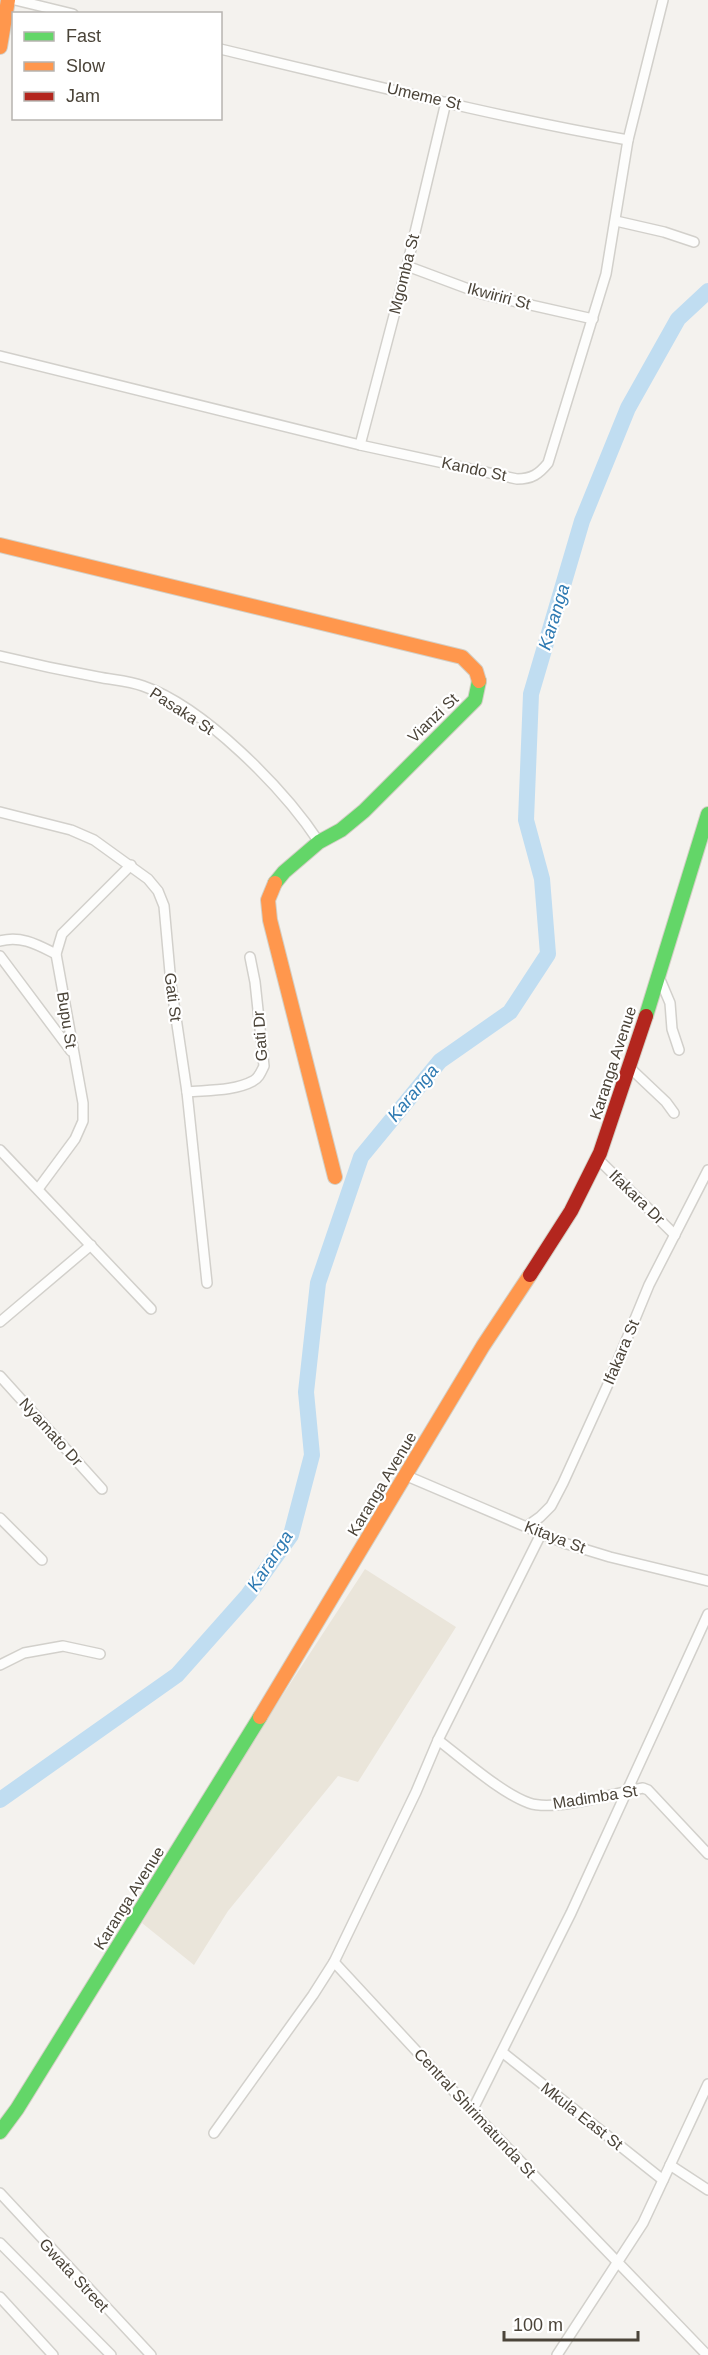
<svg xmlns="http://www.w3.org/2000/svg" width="708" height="2355" font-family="Arial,sans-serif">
  <rect width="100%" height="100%" fill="#f4f2ee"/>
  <!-- education -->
  <polygon fill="#eae5da" points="365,1569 456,1627 358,1782 338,1776 228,1911 194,1965 142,1923 220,1791"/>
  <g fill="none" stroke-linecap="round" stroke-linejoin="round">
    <!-- river -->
    <polyline stroke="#c0ddf1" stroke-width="16" points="0,1800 177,1675 248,1595 291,1535 312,1455 306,1392 318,1283 361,1157 440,1061 510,1012 548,954 542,879 526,820 531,694 582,521 628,408 678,319 708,291"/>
    <defs>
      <g id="street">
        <polyline points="15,0 73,14"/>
        <path d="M220,49C356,81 491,116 628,140"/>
        <polyline points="616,221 664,232 694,242"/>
        <polyline points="407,266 482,294 593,319"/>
        <path d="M0,356L360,445L517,479C532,479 539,474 548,463L606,274L628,140L663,0"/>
        <polyline points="360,445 407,266 446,102"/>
        <path d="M0,656C33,664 66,671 98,677C113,680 129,681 143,686C204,707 284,789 319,842"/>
        <polyline points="0,812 71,830 94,840 148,879 158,891 164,906 171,984 187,1092 207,1283"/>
        <path d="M0,941C21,935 38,945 56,954"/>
        <polyline points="0,956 71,1051"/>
        <polyline points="659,977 670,1003 672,1029 679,1050"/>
        <polyline points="629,1067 666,1102 674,1113"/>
        <path d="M187,1092C207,1090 235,1091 253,1081C259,1078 261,1072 264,1066L255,982L250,957"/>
        <polyline points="0,1150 151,1309"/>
        <polyline points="598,1159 675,1235"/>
        <polyline points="38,1189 75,1139 83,1121 83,1103 56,954 62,934 131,865"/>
        <polyline points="0,1322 91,1245"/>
        <polyline points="0,1376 102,1489"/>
        <polyline points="407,1476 564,1543 610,1557 708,1581"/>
        <polyline points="0,1518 42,1560"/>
        <polyline points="526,1527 540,1517 551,1506 563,1483 609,1382 649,1285 708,1170"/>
        <polyline points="0,1665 24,1653 63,1646 100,1654"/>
        <path d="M438,1740C463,1759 501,1793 529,1803C554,1812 616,1793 643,1788L648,1790L708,1854"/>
        <polyline points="334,1962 472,2111 707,2355"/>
        <polyline points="502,2052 663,2180"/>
        <polyline points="472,2111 571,1913 708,1614"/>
        <polyline points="214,2133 313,1995 334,1962 416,1792 438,1740 541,1534"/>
        <polyline points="670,2165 708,2190"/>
        <polyline points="0,2193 151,2355"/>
        <polyline points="0,2243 111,2355"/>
        <polyline points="0,2297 53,2355"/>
        <polyline points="557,2355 643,2223 708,2084"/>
      </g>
      <g id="fast">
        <polyline points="275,883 284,872 319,842 341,830 364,811 475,700 479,681"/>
        <polyline points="646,1016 708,814"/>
        <polyline points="0,2132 17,2109 260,1717"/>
      </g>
      <g id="slow">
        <polyline points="0,47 8,0"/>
        <polyline points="0,545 462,657 476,671 479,681"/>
        <polyline points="275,883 268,900 270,920 335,1177"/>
        <polyline points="260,1717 483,1346 530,1275"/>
      </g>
      <polyline id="jam" points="530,1275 571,1211 600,1153 646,1016"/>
    </defs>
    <!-- street casing -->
    <use href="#street" stroke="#d2d0cb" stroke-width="12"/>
    <!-- fast casing -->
    <use href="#fast" stroke="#d3cfc5" stroke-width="16"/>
    <!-- slow casing -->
    <use href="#slow" stroke="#d3cfc5" stroke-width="16"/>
    <!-- jam casing -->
    <use href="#jam" stroke="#d3cfc5" stroke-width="16"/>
    <!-- street -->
    <use href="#street" stroke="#fdfdfc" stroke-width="9"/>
    <!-- fast -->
    <use href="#fast" stroke="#63d668" stroke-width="14"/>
    <!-- slow -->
    <use href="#slow" stroke="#ff974d" stroke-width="14"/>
    <!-- jam -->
    <use href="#jam" stroke="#b3261e" stroke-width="14"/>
  </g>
  <g text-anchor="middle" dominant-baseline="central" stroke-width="4.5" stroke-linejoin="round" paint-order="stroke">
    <!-- street labels -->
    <g font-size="16" fill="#4b4439" stroke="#fff">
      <text transform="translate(424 96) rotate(13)">Umeme St</text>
      <text transform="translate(404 274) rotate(-76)">Mgomba St</text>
      <text transform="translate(499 296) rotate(15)">Ikwiriri St</text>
      <text transform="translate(474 469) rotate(12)">Kando St</text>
      <text transform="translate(182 711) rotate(33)">Pasaka St</text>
      <text transform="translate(433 718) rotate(-44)">Vianzi St</text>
      <text transform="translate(173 997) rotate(83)">Gati St</text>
      <text transform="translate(67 1020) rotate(81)">Bupu St</text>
      <text transform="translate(260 1036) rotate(-94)">Gati Dr</text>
      <text transform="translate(613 1063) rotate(-72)">Karanga Avenue</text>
      <text transform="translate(637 1197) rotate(44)">Ifakara Dr</text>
      <text transform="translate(621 1352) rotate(-67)">Ifakara St</text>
      <text transform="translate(51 1432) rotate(48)">Nyamato Dr</text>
      <text transform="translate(382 1484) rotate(-59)">Karanga Avenue</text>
      <text transform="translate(555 1537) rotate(21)">Kitaya St</text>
      <text transform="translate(595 1797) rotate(-9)">Madimba St</text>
      <text transform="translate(129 1898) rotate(-58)">Karanga Avenue</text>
      <text transform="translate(475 2113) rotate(47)">Central Shirimatunda St</text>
      <text transform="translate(582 2116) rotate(38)">Mkula East St</text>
      <text transform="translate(74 2275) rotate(47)">Gwata Street</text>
    </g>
    <!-- water labels -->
    <g font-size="18" font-style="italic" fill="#2e7ab2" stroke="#fff">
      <text transform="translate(554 617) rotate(-73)">Karanga</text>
      <text transform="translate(413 1093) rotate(-50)">Karanga</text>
      <text transform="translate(270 1561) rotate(-57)">Karanga</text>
    </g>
  </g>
  <!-- legend -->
  <rect x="12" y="12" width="210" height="108" fill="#ffffff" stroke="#b7b4b0" stroke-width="1.5"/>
  <rect x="24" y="32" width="30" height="9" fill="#63d668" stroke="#b7b4b0" stroke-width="1.5"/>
  <text x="66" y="42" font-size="18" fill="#4b4439">Fast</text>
  <rect x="24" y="62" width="30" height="9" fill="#ff974d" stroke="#b7b4b0" stroke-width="1.5"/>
  <text x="66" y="72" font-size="18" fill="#4b4439">Slow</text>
  <rect x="24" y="92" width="30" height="9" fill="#b3261e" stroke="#b7b4b0" stroke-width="1.5"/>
  <text x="66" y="102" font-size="18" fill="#4b4439">Jam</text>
  <!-- scale -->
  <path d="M504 2331v9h134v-9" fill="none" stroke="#4b4439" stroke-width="3"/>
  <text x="513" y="2331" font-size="18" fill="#4b4439" stroke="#ffffff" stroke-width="4.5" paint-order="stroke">100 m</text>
</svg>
